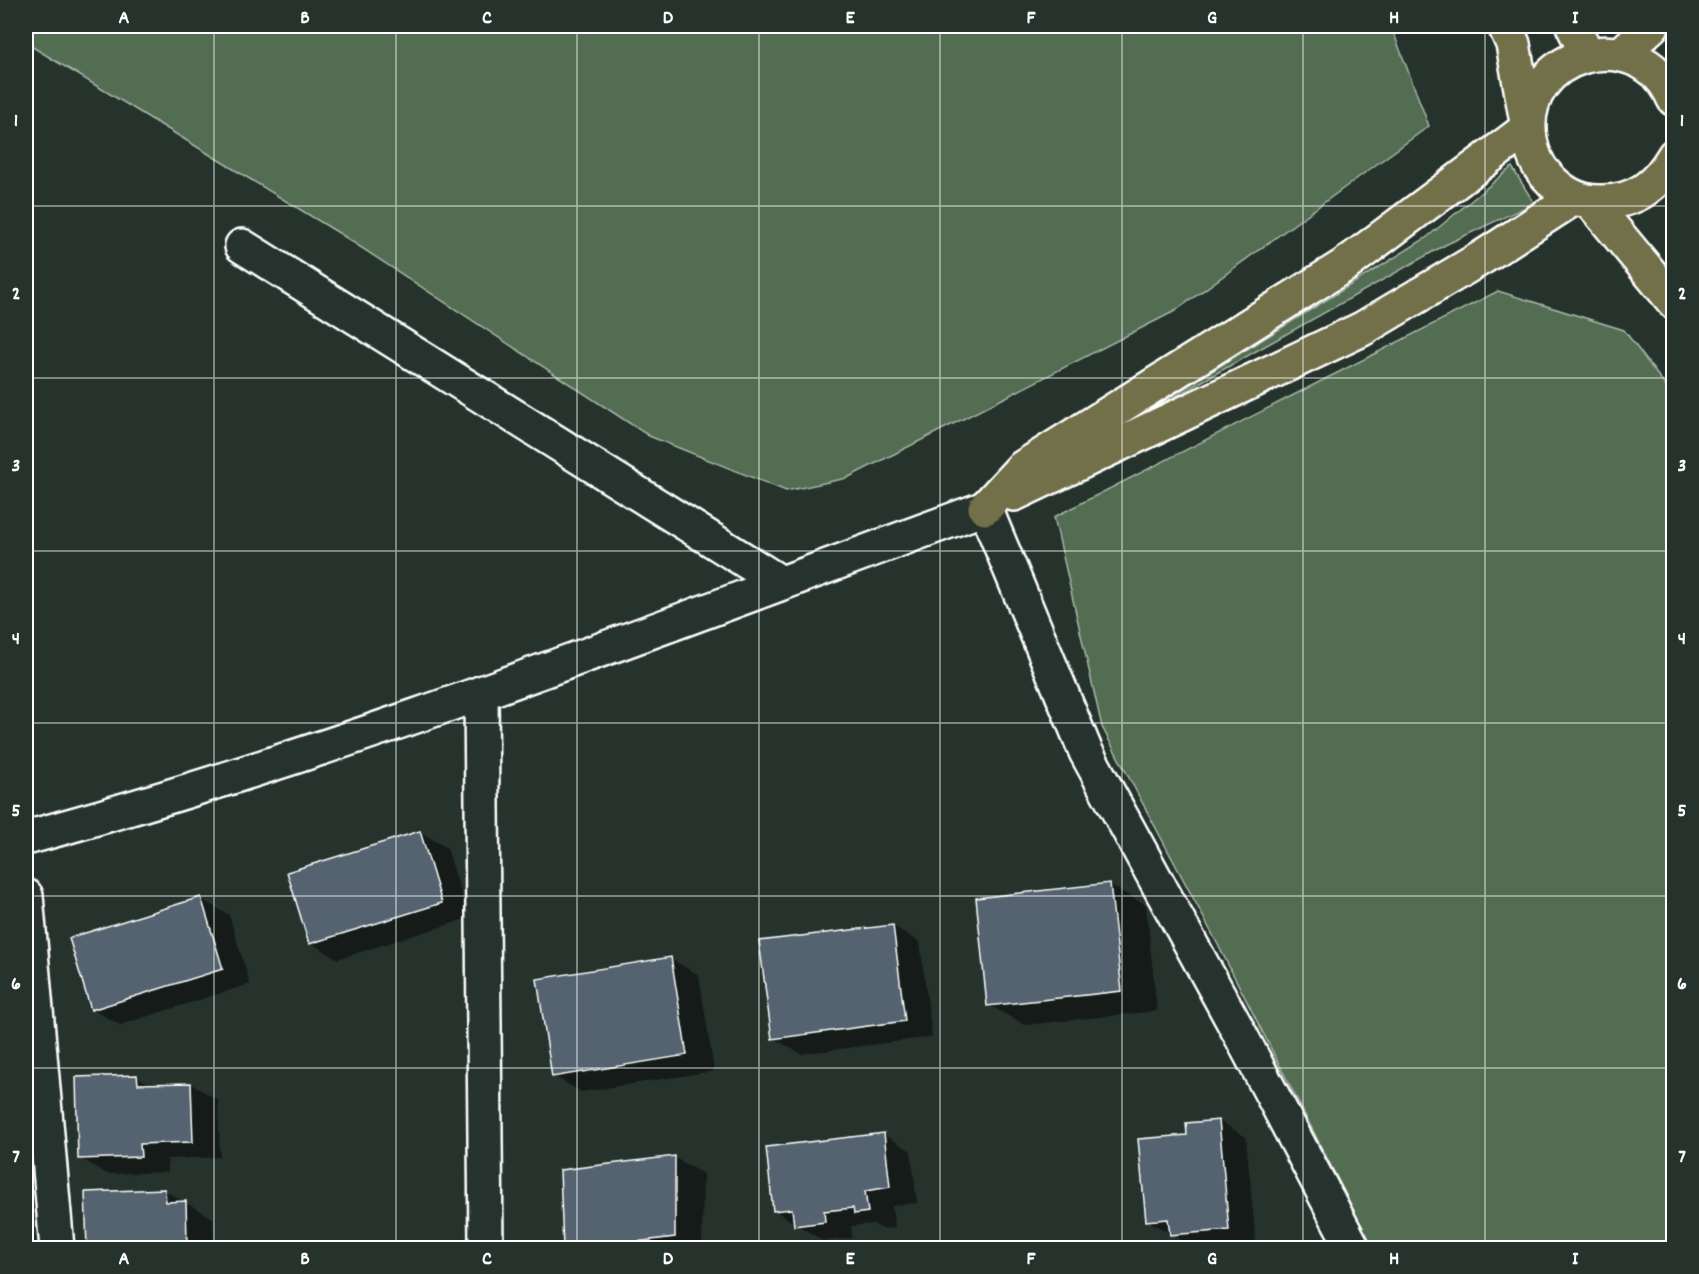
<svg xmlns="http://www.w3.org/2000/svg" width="1699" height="1274" font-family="Dekko,sans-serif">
  <rect width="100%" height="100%" fill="#26332d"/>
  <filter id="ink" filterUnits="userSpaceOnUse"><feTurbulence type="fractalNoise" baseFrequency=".0167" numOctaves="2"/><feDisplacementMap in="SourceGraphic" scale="12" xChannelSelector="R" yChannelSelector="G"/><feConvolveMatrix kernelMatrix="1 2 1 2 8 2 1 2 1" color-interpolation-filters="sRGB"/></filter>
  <g filter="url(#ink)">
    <!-- green -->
    <g fill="#536d52" stroke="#a9b6a8" stroke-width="1.5">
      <polygon points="26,26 1391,26 1429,126 1175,311 847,478 786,491 649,436 342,235 26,43"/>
      <polygon points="1512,167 1534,203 1445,245 1135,419 1426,238"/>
      <polygon points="1498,291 1624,330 1673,396 1673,1248 1373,1248 1215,939 1102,727 1054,517"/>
    </g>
    <!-- shadow -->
    <g fill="#0007">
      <polygon points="420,832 447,848 469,918 338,959 311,943"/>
      <polygon points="1110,885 1146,905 1157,1011 1025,1025 989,1005"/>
      <polygon points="201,899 229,915 250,984 120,1025 92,1009"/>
      <polygon points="893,926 920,942 932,1037 801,1054 773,1038"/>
      <polygon points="671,959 699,975 714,1071 581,1092 554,1076"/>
      <polygon points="137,1077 152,1085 191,1084 218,1100 220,1157 167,1159 168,1172 107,1174 80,1158"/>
      <polygon points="1219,1121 1246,1137 1256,1245 1195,1248 1147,1220 1188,1136"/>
      <polygon points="884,1135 911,1151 917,1203 892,1206 895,1228 883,1229 873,1224 851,1226 852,1238 823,1241 774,1210"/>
      <polygon points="675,1158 703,1174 702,1248 564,1248 561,1172"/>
      <polygon points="165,1191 213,1218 214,1248 88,1248 87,1194"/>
    </g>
    <!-- building -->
    <g fill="#546370" stroke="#fff" stroke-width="1.5">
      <polygon points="420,831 442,903 309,944 287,872"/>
      <polygon points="1110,883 1122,991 987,1006 976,898"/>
      <polygon points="201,897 223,969 91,1010 69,938"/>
      <polygon points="893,925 905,1021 772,1039 759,941"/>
      <polygon points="671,957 687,1055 552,1077 537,979"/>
      <polygon points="137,1075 138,1084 191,1083 193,1142 140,1144 141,1157 78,1159 76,1077"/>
      <polygon points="1219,1120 1229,1230 1170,1235 1168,1219 1146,1221 1138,1139 1187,1135 1186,1123"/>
      <polygon points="884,1133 890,1187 865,1191 868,1212 854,1214 853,1208 824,1211 825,1222 794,1226 792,1209 773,1211 766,1147"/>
      <polygon points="675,1156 675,1237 587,1248 563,1248 560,1170"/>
      <polygon points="165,1189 166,1202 186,1201 187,1242 170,1243 170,1248 87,1248 85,1192"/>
    </g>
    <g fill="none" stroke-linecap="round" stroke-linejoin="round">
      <defs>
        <g id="minor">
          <polyline points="242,246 781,583"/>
          <polyline points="481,693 486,1248"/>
          <path d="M26,838C352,749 668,624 985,508L1086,752L1240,1034L1353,1248"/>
          <polyline points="26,896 57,1248"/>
        </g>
        <g id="major">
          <polyline points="1573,26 1587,54"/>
          <polyline points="1621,54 1652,26"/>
          <path d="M1674,99C1639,18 1516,53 1530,139C1532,153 1537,166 1547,176C1561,192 1579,203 1602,202C1636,202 1657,185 1674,156"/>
          <polyline points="1592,203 1674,302"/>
          <polyline points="1014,494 1362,329 1483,257 1574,198"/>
          <polyline points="985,508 1022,468 1345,265 1528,128 1513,44 1505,26"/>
        </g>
      </defs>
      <!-- minor casing -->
      <use href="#minor" stroke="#fff" stroke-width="38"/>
      <!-- major casing -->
      <use href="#major" stroke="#fff" stroke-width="38"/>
      <!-- minor -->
      <use href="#minor" stroke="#26332d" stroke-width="33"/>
      <!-- major -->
      <use href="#major" stroke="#726f4a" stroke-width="33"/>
    </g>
  </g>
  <!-- grid -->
  <path fill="none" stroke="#fff" stroke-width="1.5" stroke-opacity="0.55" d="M214,26V1248M396,26V1248M577,26V1248M759,26V1248M940,26V1248M1122,26V1248M1303,26V1248M1485,26V1248M26,206H1674M26,378H1674M26,551H1674M26,723H1674M26,896H1674M26,1068H1674"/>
  <!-- margin -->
  <rect width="1699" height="1274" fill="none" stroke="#26332d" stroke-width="66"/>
  <rect x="33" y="33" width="1633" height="1208" fill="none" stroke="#fff" stroke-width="2"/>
  <g font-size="20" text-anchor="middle" font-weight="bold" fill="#fff">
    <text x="124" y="23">A</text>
    <text x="305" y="23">B</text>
    <text x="487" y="23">C</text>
    <text x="668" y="23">D</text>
    <text x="850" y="23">E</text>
    <text x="1031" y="23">F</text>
    <text x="1212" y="23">G</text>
    <text x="1394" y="23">H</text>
    <text x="1575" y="23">I</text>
    <text x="16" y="126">1</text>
    <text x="1682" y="126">1</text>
    <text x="16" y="299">2</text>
    <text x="1682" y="299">2</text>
    <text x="16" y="471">3</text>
    <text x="1682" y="471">3</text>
    <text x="16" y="644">4</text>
    <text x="1682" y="644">4</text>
    <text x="16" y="816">5</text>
    <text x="1682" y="816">5</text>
    <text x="16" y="989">6</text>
    <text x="1682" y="989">6</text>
    <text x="16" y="1162">7</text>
    <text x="1682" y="1162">7</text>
    <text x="124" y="1264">A</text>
    <text x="305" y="1264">B</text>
    <text x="487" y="1264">C</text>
    <text x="668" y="1264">D</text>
    <text x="850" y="1264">E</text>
    <text x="1031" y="1264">F</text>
    <text x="1212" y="1264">G</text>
    <text x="1394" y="1264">H</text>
    <text x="1575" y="1264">I</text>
  </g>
</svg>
